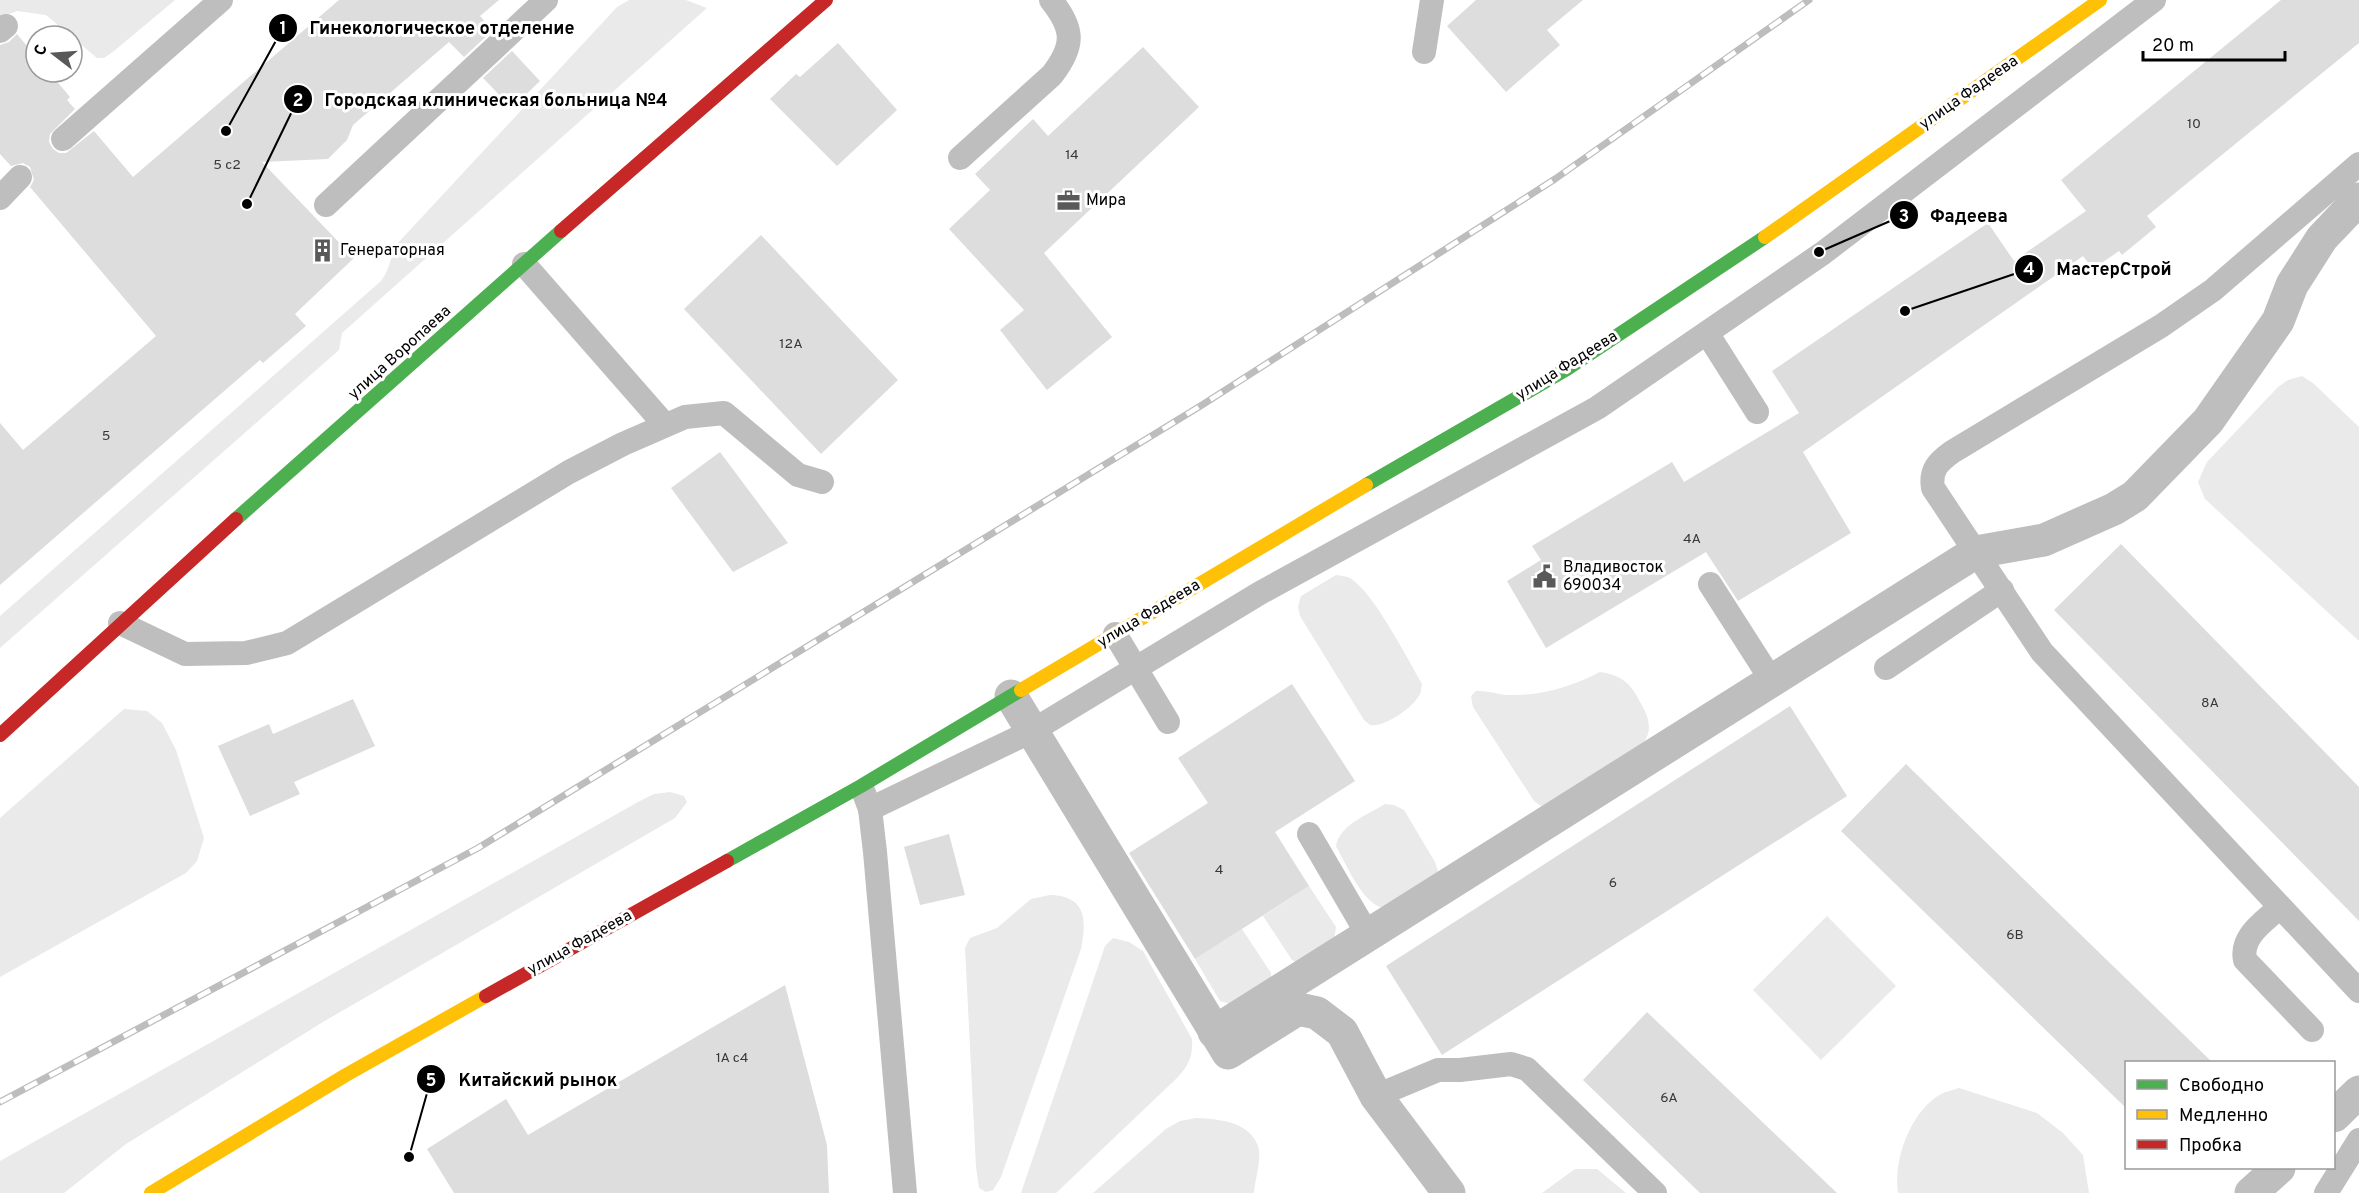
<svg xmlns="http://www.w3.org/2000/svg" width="2359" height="1193" font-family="Overpass,sans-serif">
  <rect width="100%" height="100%" fill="#fff"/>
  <!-- green -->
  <g fill="#eaeaea">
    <polygon points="0,0 175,0 114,51 104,58 97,58 46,15 17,11 0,18"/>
    <path d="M629,0H686L707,8L342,333L339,350L0,648V616L381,281C390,269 390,258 396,245L617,7Z"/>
    <polygon points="2302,376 2313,383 2359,427 2359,641 2205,499 2198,482 2207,462 2278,387 2288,380"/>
    <path d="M1336,575C1341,576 1346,576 1350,578C1374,593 1407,658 1422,684C1421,688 1421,691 1420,694C1414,707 1384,728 1370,725L1364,720L1300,616L1298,607L1301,596Z"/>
    <path d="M1600,672C1620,675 1630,682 1639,700C1646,712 1653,725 1646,739C1638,754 1567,793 1550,804L1541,806L1534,801L1473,707L1471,696L1476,691C1489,690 1501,696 1514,695C1544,695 1573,686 1600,672Z"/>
    <polygon points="124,709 147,711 162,723 176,750 204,838 197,861 186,873 0,977 0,818"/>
    <polygon points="670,792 684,796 687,802 675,818 323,1022 126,1144 64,1193 0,1193 0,1161 638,802 654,794"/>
    <path d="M1385,804L1394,805L1404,810L1435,862L1438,871L1434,879L1384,908C1363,905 1346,864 1336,846C1340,824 1368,815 1385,804Z"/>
    <polygon points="1309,886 1336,927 1334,940 1297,962 1292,960 1263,916"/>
    <path d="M1050,895C1086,896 1087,919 1081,949L1001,1177L993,1190L986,1192L979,1188L976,1167L965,948L970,938L997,928L1031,899Z"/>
    <polygon points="1827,916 1896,986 1821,1060 1753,990"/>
    <polygon points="1242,929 1271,973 1271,979 1233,1005 1220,1001 1195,959"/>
    <path d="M1113,938L1129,942L1143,951L1192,1039C1193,1056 1189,1065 1177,1078L1056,1193H1021L1105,946Z"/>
    <path d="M1959,1088L2037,1113L2063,1133L2083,1155L2089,1193H1898C1893,1159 1911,1111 1941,1094C1947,1091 1954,1090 1959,1088Z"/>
    <path d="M1196,1118C1218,1119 1249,1121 1258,1146C1262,1159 1255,1179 1254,1193H1093L1166,1129L1180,1121Z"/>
    <polygon points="1575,1169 1597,1169 1626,1193 1542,1193"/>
  </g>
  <!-- building -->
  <g fill="#ddd">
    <polygon points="339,0 499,0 480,16 493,30 464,57 449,42 353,125 347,140 328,159 262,162 354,258 295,314 306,326 263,363 260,360 0,585 0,423 23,450 156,336 30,187 34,180 30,167 23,163 11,166 0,154 0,45 9,42 17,34 36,57 36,72 49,72 70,97 67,100 75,109 50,134 49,142 53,149 59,153 66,153 94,131 133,177"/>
    <polygon points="1476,0 1583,0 1547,30 1560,45 1506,92 1447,26"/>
    <polygon points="2281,0 2359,0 2359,43 2147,216 2156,227 2122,255 2119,251 2093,269 2083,256 1803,452 1851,533 1738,601 1706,552 1546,648 1507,581 1541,560 1532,546 1672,462 1684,482 1799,413 1772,371 1988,223 2014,261 2086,211 2061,180"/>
    <polygon points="838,43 897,110 837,166 770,99 796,74 800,77"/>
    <polygon points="1143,47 1199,107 1044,253 1112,337 1047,390 1000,330 1024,310 949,229 990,190 975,174 1033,119 1048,136"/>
    <polygon points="512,51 540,81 512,108 483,78"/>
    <polygon points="761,235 898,380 821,454 684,309"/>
    <polygon points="720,452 788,543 733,572 671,488"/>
    <polygon points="2121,544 2359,787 2359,921 2054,610"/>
    <polygon points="1292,684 1355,781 1275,832 1309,886 1195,959 1129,853 1208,803 1178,758"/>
    <polygon points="353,699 375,746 294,782 300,794 250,816 218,746 269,724 273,734"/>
    <polygon points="1790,706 1847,796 1442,1055 1386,966"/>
    <polygon points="1906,764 2044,899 2212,1062 2127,1062 2127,1109 1841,831"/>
    <polygon points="949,834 965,895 920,905 904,847"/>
    <polygon points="785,985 827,1145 829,1193 454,1193 427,1149 506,1099 528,1135"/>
    <polygon points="1647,1012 1837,1193 1700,1193 1583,1080"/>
  </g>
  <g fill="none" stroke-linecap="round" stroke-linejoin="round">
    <!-- lane -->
    <g stroke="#bebebe" stroke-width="24">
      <polyline points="0,31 6,26"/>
      <polyline points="1424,52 1432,0"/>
      <polyline points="63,139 221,0"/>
      <path d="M960,158L1052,75C1075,45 1074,29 1051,0"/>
      <path d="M2359,164L2213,290L2161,326L1952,452C1938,462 1930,470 1933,488L2042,652L2359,991"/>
      <polyline points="0,198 20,177"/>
      <polyline points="326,205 546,0"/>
      <polyline points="524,264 665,425"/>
      <polyline points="1707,333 1757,412"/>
      <polyline points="1710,584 1772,681"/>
      <polyline points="120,623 185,654 246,653 287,643 569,472 623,444 685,417 724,413 798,475 822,482"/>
      <polyline points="1115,634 1168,722"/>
      <polyline points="1886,668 2002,590"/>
      <polyline points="864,793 870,809 875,852 905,1193"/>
      <polyline points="870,809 1032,731 1260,593 1597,408 1823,253 2154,0"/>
      <polyline points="1309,834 1368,935"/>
      <path d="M2280,907C2265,921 2240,936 2245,960L2312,1030"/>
      <polyline points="1376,1096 1438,1070 1460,1070 1511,1064 1527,1069 1655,1193"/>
      <polyline points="2326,1193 2359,1140"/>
    </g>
    <!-- street -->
    <g stroke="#bebebe" stroke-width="33">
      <polyline points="1011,696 1228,1053 1298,1009 1317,1013 1342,1032 1376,1096 1449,1193"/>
      <polyline points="1214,1032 1976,552 2044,540 2114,509 2135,496 2208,421 2278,321 2292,285 2322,238 2359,199"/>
      <polyline points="2334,1116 2359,1092"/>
      <polyline points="2251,1193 2279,1168"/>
    </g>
    <!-- fast -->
    <g stroke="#4caf50" stroke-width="14">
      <polyline points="1366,485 1567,369 1765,237"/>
      <polyline points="236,519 561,231"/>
      <polyline points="727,861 861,786 1021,690"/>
    </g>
    <!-- slow -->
    <g stroke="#ffc107" stroke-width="14">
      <polyline points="1765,237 2100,0"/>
      <polyline points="1021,690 1366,485"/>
      <polyline points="151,1193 346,1075 486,996"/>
    </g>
    <!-- jam -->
    <g stroke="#c62828" stroke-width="14">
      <polyline points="561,231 826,0"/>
      <polyline points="0,735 236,519"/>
      <polyline points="486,996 727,861"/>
    </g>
    <defs>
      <polyline id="rail" points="0,1102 478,848 1202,405 1555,179 1809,0"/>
    </defs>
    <!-- rail casing -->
    <use href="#rail" stroke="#bdbdbd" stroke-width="7"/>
    <!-- rail -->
    <use href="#rail" stroke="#fff" stroke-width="4.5" stroke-dasharray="14" stroke-linecap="butt"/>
  </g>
  <!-- icons -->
  <defs>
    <symbol id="office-bare" viewBox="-9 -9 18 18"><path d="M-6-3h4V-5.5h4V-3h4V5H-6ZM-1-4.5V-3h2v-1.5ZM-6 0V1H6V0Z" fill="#595959" stroke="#fff" stroke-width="2.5" paint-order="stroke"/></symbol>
    <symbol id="building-bare" viewBox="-9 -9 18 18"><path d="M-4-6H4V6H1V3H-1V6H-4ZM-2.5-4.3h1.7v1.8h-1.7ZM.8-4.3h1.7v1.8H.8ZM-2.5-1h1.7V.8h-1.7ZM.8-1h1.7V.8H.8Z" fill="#595959" stroke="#fff" stroke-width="2.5" paint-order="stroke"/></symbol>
    <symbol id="civic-bare" viewBox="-9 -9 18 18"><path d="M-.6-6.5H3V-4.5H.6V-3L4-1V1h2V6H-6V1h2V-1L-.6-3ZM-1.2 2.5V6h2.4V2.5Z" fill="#595959" stroke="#fff" stroke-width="2.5" paint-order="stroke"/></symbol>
  </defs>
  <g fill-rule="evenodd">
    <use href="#office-bare" x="1052" y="184" width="33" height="33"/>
    <use href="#building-bare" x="306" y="234" width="33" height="33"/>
    <use href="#civic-bare" x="1528" y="560" width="33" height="33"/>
  </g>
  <g text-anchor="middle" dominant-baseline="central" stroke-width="6" stroke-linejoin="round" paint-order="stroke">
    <!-- number labels -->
    <g font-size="14" fill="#373737">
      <text x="2194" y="124">10</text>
      <text x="1072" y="155">14</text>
      <text x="227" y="165">5 с2</text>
      <text x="791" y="344">12А</text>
      <text x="106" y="436">5</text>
      <text x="1692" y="539">4А</text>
      <text x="2210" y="703">8А</text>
      <text x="1219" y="870">4</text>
      <text x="1613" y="883">6</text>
      <text x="2015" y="935">6В</text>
      <text x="732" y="1058">1А с4</text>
      <text x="1669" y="1098">6А</text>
    </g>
    <!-- street labels -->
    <g font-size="16" fill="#000" stroke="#fff">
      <text transform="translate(1969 93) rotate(-35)">улица Фадеева</text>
      <text transform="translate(400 353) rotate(-42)">улица Воропаева</text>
      <text transform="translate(1567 366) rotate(-32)">улица Фадеева</text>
      <text transform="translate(1149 614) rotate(-31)">улица Фадеева</text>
      <text transform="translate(580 943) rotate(-29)">улица Фадеева</text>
    </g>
    <!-- poi labels -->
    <g font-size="16" fill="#000" stroke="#fff" text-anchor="start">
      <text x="1086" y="201">Мира</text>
      <text x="340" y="251">Генераторная</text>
      <text x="1563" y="568">Владивосток<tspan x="1563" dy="18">690034</tspan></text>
    </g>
  </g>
  <!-- callouts -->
  <path fill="none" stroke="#000" stroke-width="2" d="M226 131L283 28M247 204L298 99M1819 252L1904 215M1905 311L2029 269M409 1157L431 1079"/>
  <g fill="#000" stroke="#fff" stroke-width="2">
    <circle cx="226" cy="131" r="6"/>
    <circle cx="247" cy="204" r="6"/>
    <circle cx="1819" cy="252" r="6"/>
    <circle cx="1905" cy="311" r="6"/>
    <circle cx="409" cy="1157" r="6"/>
    <circle cx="283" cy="28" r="15"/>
    <circle cx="298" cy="99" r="15"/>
    <circle cx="1904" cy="215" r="15"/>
    <circle cx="2029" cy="269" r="15"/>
    <circle cx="431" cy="1079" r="15"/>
  </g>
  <g font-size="18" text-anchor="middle" font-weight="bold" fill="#fff">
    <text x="283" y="34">1</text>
    <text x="298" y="106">2</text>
    <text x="1904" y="222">3</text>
    <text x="2029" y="275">4</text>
    <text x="431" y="1086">5</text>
  </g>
  <g font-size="18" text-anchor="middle" font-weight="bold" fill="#000" stroke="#fff" stroke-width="6" stroke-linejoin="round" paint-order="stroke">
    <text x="442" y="34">Гинекологическое отделение</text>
    <text x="496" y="106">Городская клиническая больница №4</text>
    <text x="1969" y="222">Фадеева</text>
    <text x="2114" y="275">МастерСтрой</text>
    <text x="538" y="1086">Китайский рынок</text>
  </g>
  <!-- legend -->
  <rect x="2125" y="1061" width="210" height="108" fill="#ffffff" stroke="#999999" stroke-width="1.5"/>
  <rect x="2137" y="1080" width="30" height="9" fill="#4caf50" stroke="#999999" stroke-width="1.5"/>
  <text x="2179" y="1091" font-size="18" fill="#000000">Свободно</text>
  <rect x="2137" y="1110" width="30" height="9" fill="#ffc107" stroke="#999999" stroke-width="1.5"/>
  <text x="2179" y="1121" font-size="18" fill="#000000">Медленно</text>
  <rect x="2137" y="1140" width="30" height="9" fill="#c62828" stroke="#999999" stroke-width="1.5"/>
  <text x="2179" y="1151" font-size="18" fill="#000000">Пробка</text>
  <!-- north arrow -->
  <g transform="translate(54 54) rotate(287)"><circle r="28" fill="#ffffff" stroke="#999999" stroke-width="1.5"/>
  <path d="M0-4.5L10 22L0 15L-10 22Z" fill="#595959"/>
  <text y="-9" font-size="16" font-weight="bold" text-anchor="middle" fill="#000000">С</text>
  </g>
  <!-- scale -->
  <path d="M2143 51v9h142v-9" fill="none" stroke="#000000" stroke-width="3"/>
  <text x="2152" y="51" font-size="18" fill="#000000" stroke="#ffffff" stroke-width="4.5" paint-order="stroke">20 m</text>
</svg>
